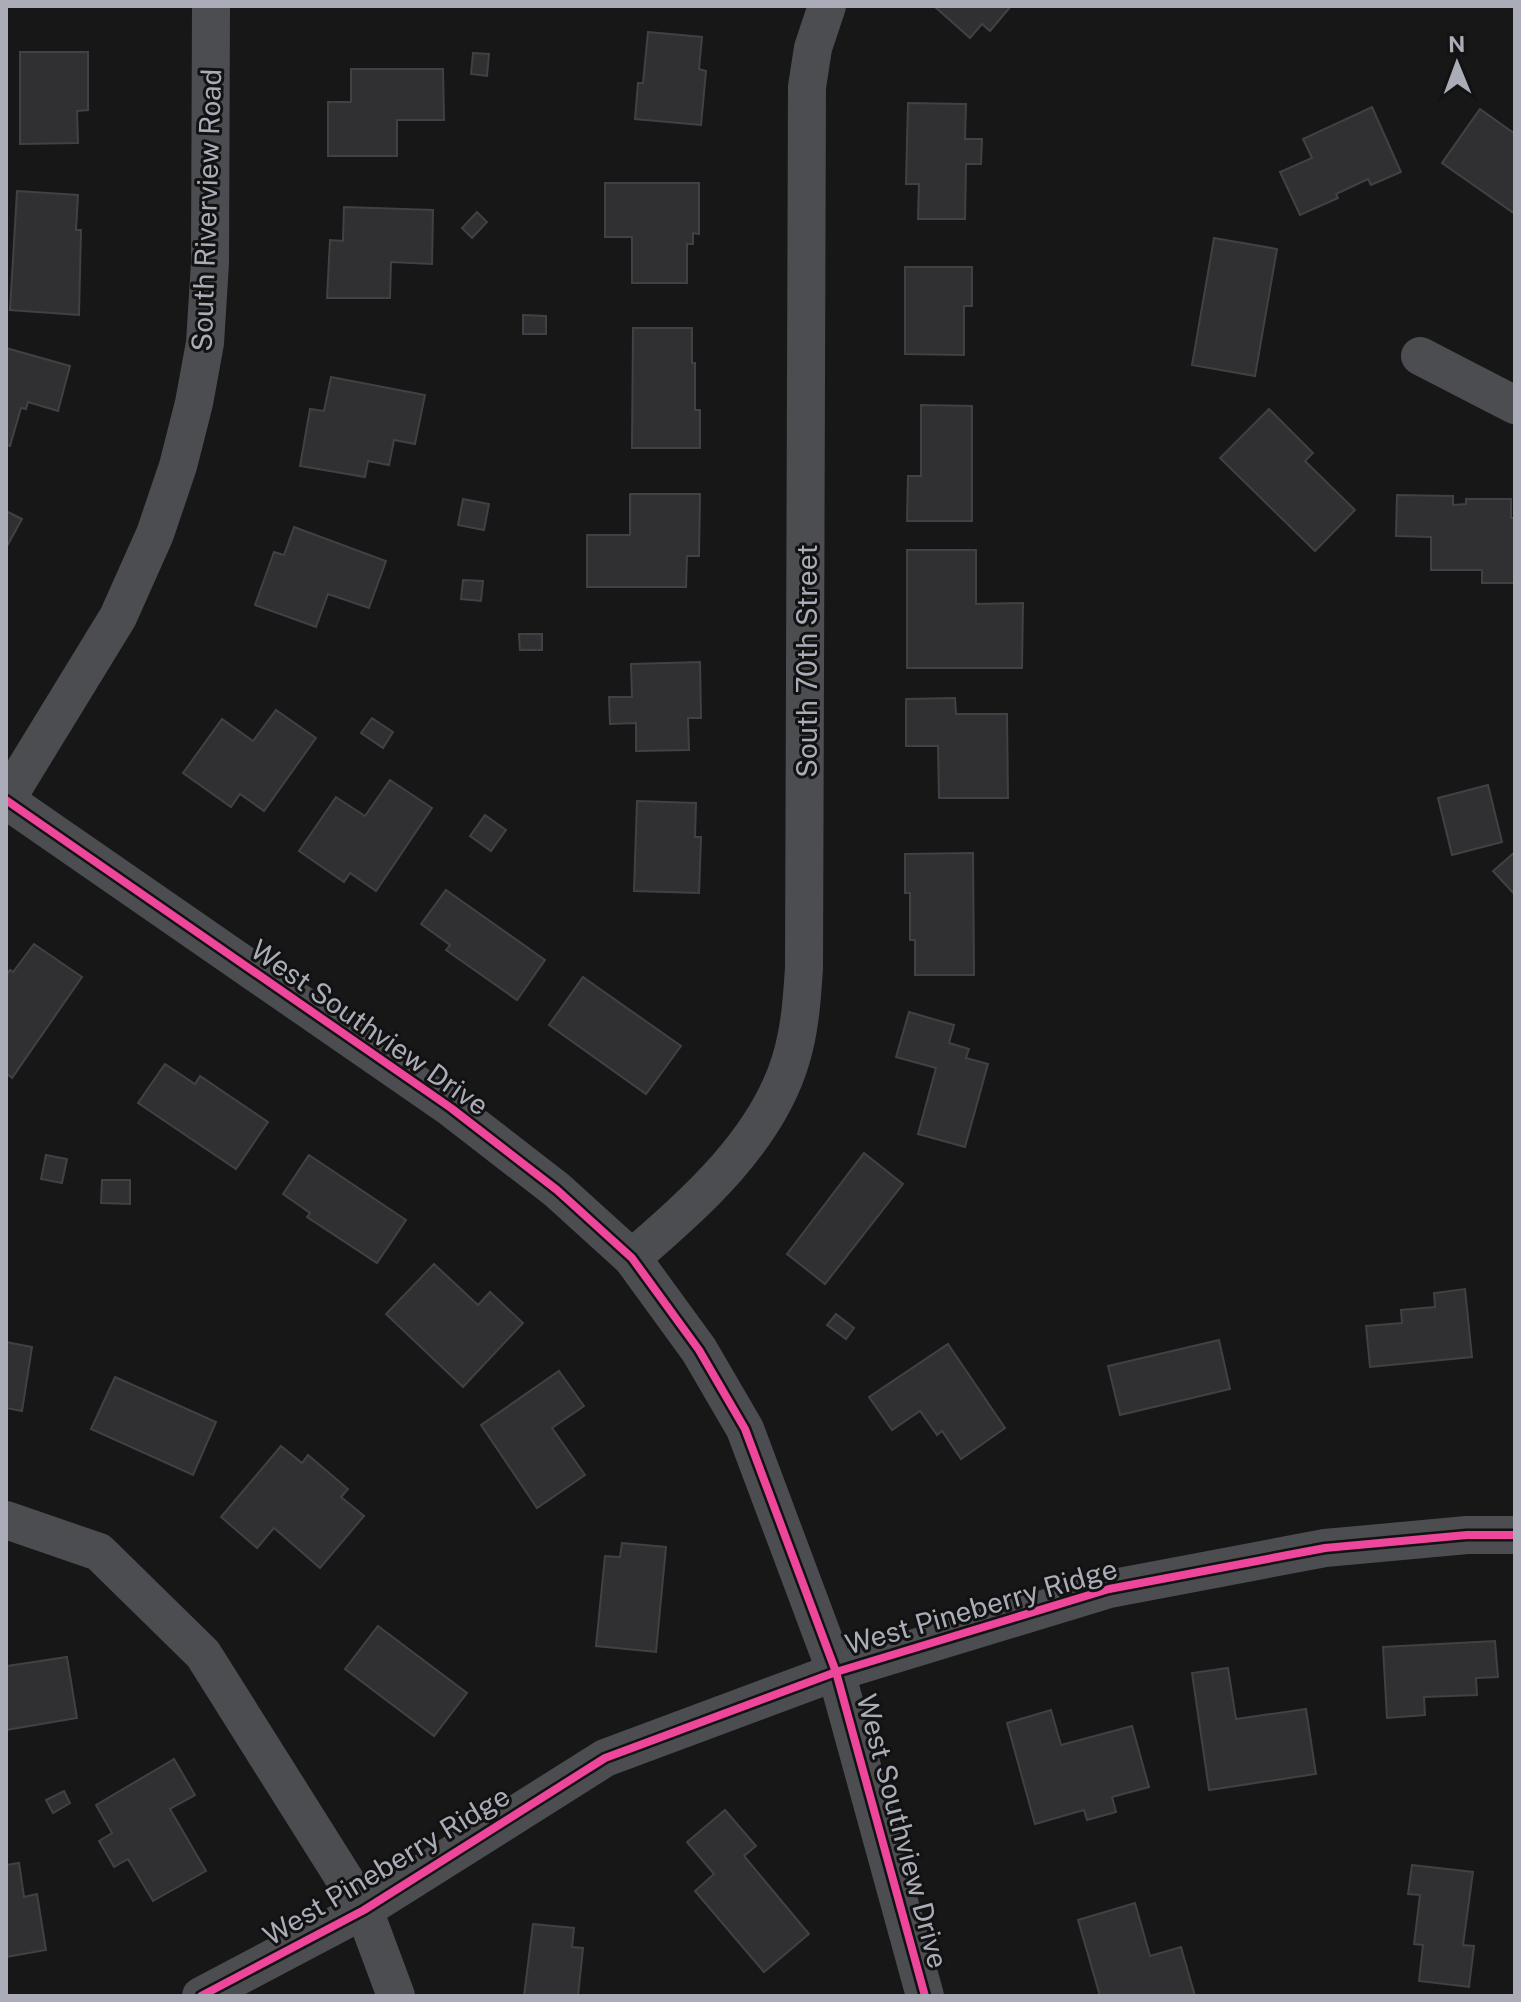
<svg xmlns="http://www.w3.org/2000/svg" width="1521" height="2002" font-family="'Public Sans',sans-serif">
  <rect width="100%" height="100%" fill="#171718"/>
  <!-- building -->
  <g fill="#303032" stroke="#404144" stroke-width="2">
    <polygon points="934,6 1011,6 990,31 982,24 970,38"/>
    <polygon points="648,32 702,37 699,69 706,71 701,125 635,119 638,83 643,83"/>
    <polygon points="20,52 88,52 88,110 77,111 78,143 20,144"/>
    <polygon points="473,53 489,54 487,76 471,74"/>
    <polygon points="351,69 443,69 444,120 397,120 397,156 328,156 328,102 351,102"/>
    <polygon points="908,103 966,104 965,139 982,139 981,164 966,164 965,219 918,219 919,184 906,184"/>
    <polygon points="1372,107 1401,172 1371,185 1368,179 1336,194 1338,198 1300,215 1280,172 1312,158 1303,139"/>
    <polygon points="1480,109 1515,134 1515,214 1442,163"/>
    <polygon points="605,183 699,183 699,234 693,233 693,244 687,244 687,283 632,283 632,237 605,237"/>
    <polygon points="17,191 78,195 76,230 81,230 79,315 10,310"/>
    <polygon points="344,207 433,210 432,264 391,262 390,298 327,298 330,240 343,241"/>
    <polygon points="477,212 487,222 472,238 462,228"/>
    <polygon points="1214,238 1277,249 1255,376 1192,365"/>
    <polygon points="905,267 972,267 972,306 964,306 964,355 905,354"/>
    <polygon points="523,315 546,316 546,334 523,334"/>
    <polygon points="633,328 692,328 692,363 695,363 695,410 700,410 700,448 632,448"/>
    <polygon points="6,348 70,366 58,411 28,402 26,409 21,408 10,446 6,445"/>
    <polygon points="331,377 425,395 415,444 394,440 389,465 368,461 365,477 300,466 310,409 324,411"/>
    <polygon points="921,405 972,406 972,521 907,521 908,476 921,476"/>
    <polygon points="1269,409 1313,453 1305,461 1355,510 1315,551 1220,458"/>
    <polygon points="630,494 700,494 699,556 687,556 686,587 587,587 587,535 630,535"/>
    <polygon points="1397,495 1453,496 1453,505 1466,504 1466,499 1511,499 1511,518 1515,518 1515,583 1482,583 1482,570 1431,570 1431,537 1396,536"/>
    <polygon points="463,499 489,504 484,530 458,525"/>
    <polygon points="6,511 22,519 6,548"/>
    <polygon points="294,527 386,561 369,608 328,594 316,627 255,605 274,552 284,555"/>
    <polygon points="907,550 976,550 976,604 1023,603 1022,668 907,668"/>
    <polygon points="463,580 483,581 481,601 461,599"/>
    <polygon points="519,634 542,634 542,650 520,650"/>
    <polygon points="700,662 701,718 688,718 689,750 636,751 636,723 610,724 609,697 632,697 631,664"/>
    <polygon points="955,698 956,714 1007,714 1008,798 939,798 938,746 906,746 906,699"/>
    <polygon points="276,710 316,738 264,811 240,794 231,807 183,773 222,719 253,741"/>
    <polygon points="372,718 393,732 383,748 361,733"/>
    <polygon points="390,780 432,808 376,891 350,873 344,882 299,851 336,797 365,816"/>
    <polygon points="1488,785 1502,842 1452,855 1438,798"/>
    <polygon points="637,801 696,803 695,837 701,837 699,893 634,891"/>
    <polygon points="485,815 506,830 491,851 470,836"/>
    <polygon points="1515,852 1515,895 1493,871"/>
    <polygon points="973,853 974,975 915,975 915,940 910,940 910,893 905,893 905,854"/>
    <polygon points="446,890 545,960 517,1000 446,950 450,945 421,924"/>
    <polygon points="34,944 82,977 12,1078 6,1073 6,976 10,970 13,972"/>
    <polygon points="583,977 681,1046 646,1094 549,1025"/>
    <polygon points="909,1012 954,1025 949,1043 969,1049 966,1058 988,1064 965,1147 918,1134 936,1068 896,1057"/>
    <polygon points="165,1064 195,1084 200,1076 268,1122 236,1169 138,1103"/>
    <polygon points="864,1153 903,1184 825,1284 787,1254"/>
    <polygon points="46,1155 67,1159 62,1183 41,1179"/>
    <polygon points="309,1155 406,1220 377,1263 307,1217 310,1213 283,1194"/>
    <polygon points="102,1180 130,1180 130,1204 101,1203"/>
    <polygon points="434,1264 478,1305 490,1292 523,1323 463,1387 386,1314"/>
    <polygon points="1465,1289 1472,1357 1370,1367 1366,1326 1402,1323 1401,1310 1435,1307 1434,1293"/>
    <polygon points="836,1314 854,1328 846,1339 827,1325"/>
    <polygon points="1219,1340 1230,1389 1120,1415 1108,1366"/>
    <polygon points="6,1342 32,1347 22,1411 6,1408"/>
    <polygon points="948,1344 1005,1428 961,1459 942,1431 937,1435 920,1411 892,1430 869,1397"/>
    <polygon points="559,1371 584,1406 552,1428 585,1475 537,1508 481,1425"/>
    <polygon points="115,1377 216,1422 193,1475 91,1429"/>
    <polygon points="281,1446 302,1463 308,1455 348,1489 341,1497 364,1516 320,1568 274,1528 257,1548 221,1517"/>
    <polygon points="622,1543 666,1547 656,1652 596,1646 605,1556 620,1557"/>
    <polygon points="378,1626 467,1693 434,1736 345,1669"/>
    <polygon points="1495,1641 1498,1677 1476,1678 1477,1695 1424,1697 1425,1715 1387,1718 1383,1647"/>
    <polygon points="67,1657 77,1718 6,1730 6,1659 7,1666"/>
    <polygon points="1228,1668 1236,1719 1306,1709 1316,1774 1209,1790 1192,1673"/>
    <polygon points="1051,1710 1061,1745 1132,1726 1149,1787 1112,1797 1116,1812 1087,1820 1084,1810 1035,1824 1007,1723"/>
    <polygon points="174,1759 195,1795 170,1809 206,1871 153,1901 128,1859 114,1867 99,1841 112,1833 96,1805"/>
    <polygon points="64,1791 70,1803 53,1813 46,1800"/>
    <polygon points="725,1810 756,1846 744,1856 809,1934 764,1972 695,1891 714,1874 687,1842"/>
    <polygon points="19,1863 24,1897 37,1894 46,1950 6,1957 6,1865"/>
    <polygon points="1412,1865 1473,1872 1463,1945 1474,1946 1469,1987 1419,1981 1423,1945 1414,1944 1420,1895 1408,1894"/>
    <polygon points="1135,1903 1150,1956 1181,1947 1195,1996 1100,1996 1078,1920"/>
    <polygon points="533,1924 574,1928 572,1947 583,1948 578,1996 524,1996"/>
  </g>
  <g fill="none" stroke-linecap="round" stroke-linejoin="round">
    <!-- minor -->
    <g stroke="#4c4d50" stroke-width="38">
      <polyline points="1420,356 1515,405"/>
      <polyline points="6,800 451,1108 557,1190 632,1258 699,1350 745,1429 836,1672 925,1996"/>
      <polyline points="6,800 118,617 155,534 178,466 194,403 205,343 210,263 211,6"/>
      <path d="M632,1258C694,1204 767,1141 791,1059C800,1029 802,999 804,968L807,87L813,48L827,6"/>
      <polyline points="6,1520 99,1552 203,1654 364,1910 396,1996"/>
      <polyline points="201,1996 364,1910 605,1758 836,1672 1109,1589 1325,1548 1467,1535 1515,1535"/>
    </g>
    <defs>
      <g id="cycleway">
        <polyline points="6,800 451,1108 557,1190 632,1258 699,1350 745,1429 836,1672 925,1996"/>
        <polyline points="201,1996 364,1910 605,1758 836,1672 1109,1589 1325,1548 1467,1535 1515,1535"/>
      </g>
    </defs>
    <!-- cycleway casing -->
    <use href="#cycleway" stroke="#121213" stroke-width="13"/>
    <!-- cycleway -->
    <use href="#cycleway" stroke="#ed469a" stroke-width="8"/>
  </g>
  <g text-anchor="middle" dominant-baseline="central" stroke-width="6" stroke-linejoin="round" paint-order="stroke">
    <!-- street labels -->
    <g font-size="28" fill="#aaacb7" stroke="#121213">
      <text transform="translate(206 210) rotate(-88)">South Riverview Road</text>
      <text transform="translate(806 661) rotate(-90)">South 70th Street</text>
      <text transform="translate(370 1027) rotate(35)">West Southview Drive</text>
      <text transform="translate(981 1606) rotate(-16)">West Pineberry Ridge</text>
      <text transform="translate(903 1831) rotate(75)">West Southview Drive</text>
      <text transform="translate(386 1865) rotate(-31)">West Pineberry Ridge</text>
    </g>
  </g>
  <!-- border -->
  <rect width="1521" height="2002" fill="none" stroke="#aaacb7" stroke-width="16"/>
  <!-- north arrow -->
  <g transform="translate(1457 64) rotate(359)" stroke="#121213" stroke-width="6" paint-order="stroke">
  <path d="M0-6L14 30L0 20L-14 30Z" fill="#aaacb7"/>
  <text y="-12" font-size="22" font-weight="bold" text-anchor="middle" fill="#aaacb7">N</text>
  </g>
</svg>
